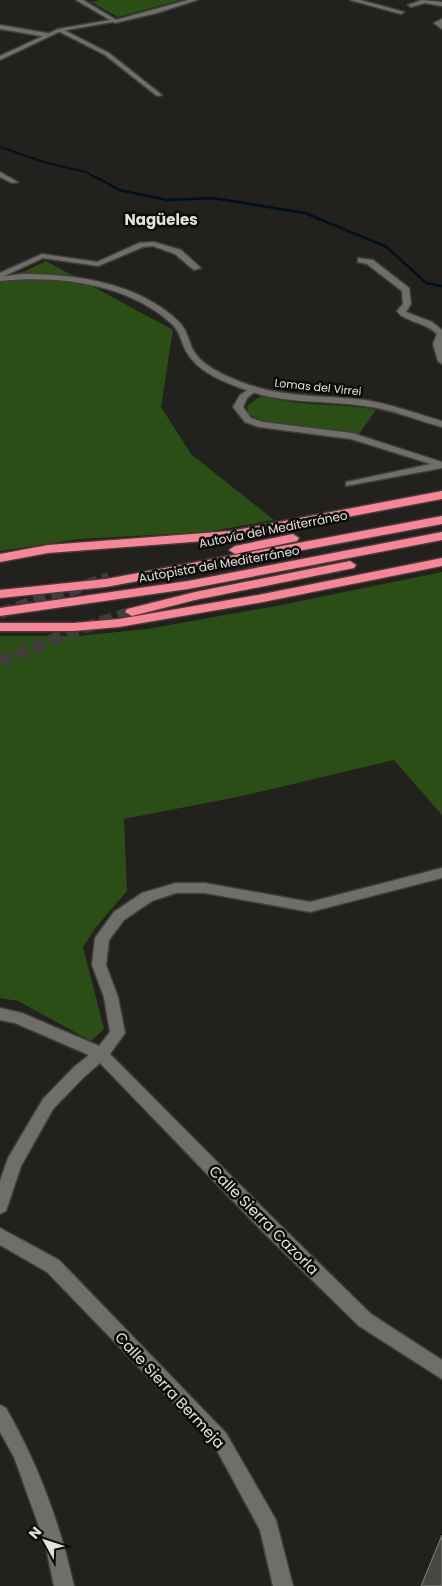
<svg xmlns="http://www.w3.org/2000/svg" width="442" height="1586" font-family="Poppins,sans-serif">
  <rect width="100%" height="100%" fill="#22211d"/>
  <!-- green -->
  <g fill="#2a4e16">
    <polygon points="100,0 181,0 118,17 91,2"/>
    <polygon points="46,261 173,330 161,407 191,454 274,520 206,532 79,539 0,551 0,283"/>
    <path d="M266,396C301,408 340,402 376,410L359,434C333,430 267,429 248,413L247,406L259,397Z"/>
    <polygon points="442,572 442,815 394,760 242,796 124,819 127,891 96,927 83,947 104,1029 91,1041 18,1001 0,998 0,636 78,636 147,629 276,606"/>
  </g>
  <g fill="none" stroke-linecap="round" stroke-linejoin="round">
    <!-- stream-far1 -->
    <polyline stroke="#00111d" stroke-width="2" points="0,147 47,163 86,172 98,179"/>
    <!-- stream -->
    <polyline stroke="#00111d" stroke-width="2.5" points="96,177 119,190 168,200 213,198 305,213 387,247 426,283 442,286"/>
  </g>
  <!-- building -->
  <polygon fill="#484843" stroke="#807f7a" points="442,1536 442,1586 421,1586 442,1535"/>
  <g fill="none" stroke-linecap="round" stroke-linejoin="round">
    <!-- motorway-tunnel -->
    <g stroke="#3f3e3a" stroke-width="12" stroke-dasharray="12 6" stroke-linecap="butt">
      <polyline points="0,613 109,578"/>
      <polyline points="0,661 74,631 132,612"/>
    </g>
    <defs>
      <g id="minor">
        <polygon points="188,0 197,0 157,13 115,23 112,21"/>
        <polygon points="350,0 360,0 404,12 401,14"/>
        <polygon points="422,0 442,2 442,6 425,3 411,7 408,5"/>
        <polygon points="442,19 442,29 434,23"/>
        <polygon points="0,25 47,33 50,35 47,37 0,29"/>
        <polygon points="58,29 62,29 109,53 162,95 157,96 105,55 58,31"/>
        <polygon points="0,172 16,181 18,182 12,183 0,177"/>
        <polygon points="154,242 181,250 201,268 194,270 175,254 153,246 143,247 98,266 43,258 0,278 0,273 42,254 97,262 139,243"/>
        <path d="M358,258L373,260L409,288L411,304L406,312L432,322L442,330V364L438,361L433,344L437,334C426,322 404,322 397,311L403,304L402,291L367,264L358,262Z"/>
        <polygon points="254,386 258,389 247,398 243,407 251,418 263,422 352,433 442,462 442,468 346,486 346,482 431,464 351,439 259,427 245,422 233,407 240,395"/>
        <polygon points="442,868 442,878 310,912 205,893 176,893 152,901 124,920 109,940 106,965 118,997 125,1033 110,1054 274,1219 371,1314 442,1360 442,1379 359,1326 262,1231 100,1063 83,1078 53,1109 21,1166 6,1211 0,1214 0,1181 8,1158 43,1099 73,1068 89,1055 15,1023 0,1020 0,1008 22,1013 99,1046 110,1032 104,997 92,965 95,938 114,912 142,893 176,883 205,883 310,902"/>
        <polygon points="0,1228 59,1260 226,1433 276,1520 293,1586 273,1586 260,1530 214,1445 47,1272 0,1245"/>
        <path d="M0,1405L6,1408C38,1464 60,1523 74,1586H54L45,1543L14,1457L0,1432Z"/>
      </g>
      <g id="tertiary">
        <polygon points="76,0 83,0 118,21 61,31 0,60 0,56 58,29 110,20"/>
        <path d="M21,274C75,274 137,282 178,321C186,328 188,338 192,348C201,366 224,375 241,382C282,398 322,395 365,400C391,404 417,414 442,421V427C416,420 391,409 365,406C326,400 286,404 249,391C226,383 198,373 186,351C181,342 180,331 172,324C127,283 58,275 0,281V277Z"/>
      </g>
      <g id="motorway">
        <polygon points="442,491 442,499 231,539 48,553 0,562 0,554 48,545 231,531"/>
        <polygon points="442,516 442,524 106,587 0,598 0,590 106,579"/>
        <polygon points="442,532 442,540 188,589 0,616 0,608 188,581"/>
        <polygon points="293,534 299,538 297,541 235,554 229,550 235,546"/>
        <polygon points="442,558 442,566 258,603 119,627 74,631 0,631 0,623 74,623 119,619 258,595"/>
        <polygon points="350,561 356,565 354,568 195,600 132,616 125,612 127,609 195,592"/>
      </g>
    </defs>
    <!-- minor casing -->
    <use href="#minor" stroke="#3f3e3b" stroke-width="3"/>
    <!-- tertiary casing -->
    <use href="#tertiary" stroke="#3f3e3b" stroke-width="3"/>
    <!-- motorway casing -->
    <use href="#motorway" stroke="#3f3e3b" stroke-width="3"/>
    <!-- minor -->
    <use href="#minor" fill="#6f6e69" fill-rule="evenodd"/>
    <!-- tertiary -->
    <use href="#tertiary" fill="#6f6e69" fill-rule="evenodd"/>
    <!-- motorway -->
    <use href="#motorway" fill="#fa8597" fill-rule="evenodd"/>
  </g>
  <g text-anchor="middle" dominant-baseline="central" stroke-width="5" stroke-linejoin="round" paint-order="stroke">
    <!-- far-street labels -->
    <g font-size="11" fill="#e2e1de" stroke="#0b0b09">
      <text transform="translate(318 387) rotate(6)">Lomas del Virrei</text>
    </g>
    <!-- street labels -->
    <g font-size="12" fill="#e2e1de" stroke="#0b0b09">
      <text transform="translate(273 529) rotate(-11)">Autovía del Mediterráneo</text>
      <text transform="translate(219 564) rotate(-10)">Autopista del Mediterráneo</text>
    </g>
    <!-- far-district labels -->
    <g font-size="15" font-weight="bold" fill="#e2e1de" stroke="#0b0b09">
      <text x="161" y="219">Nagüeles</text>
    </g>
    <!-- near-street labels -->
    <g font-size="15" fill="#e2e1de" stroke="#0b0b09">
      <text transform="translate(264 1220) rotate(45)">Calle Sierra Cazorla</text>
      <text transform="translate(170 1390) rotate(47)">Calle Sierra Bermeja</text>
    </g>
  </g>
  <!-- north arrow -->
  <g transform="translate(45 1541) rotate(310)" stroke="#0b0b09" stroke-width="4" paint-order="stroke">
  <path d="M0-4L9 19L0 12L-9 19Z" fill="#e2e1de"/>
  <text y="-8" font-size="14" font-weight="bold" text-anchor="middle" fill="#e2e1de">N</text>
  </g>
</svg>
